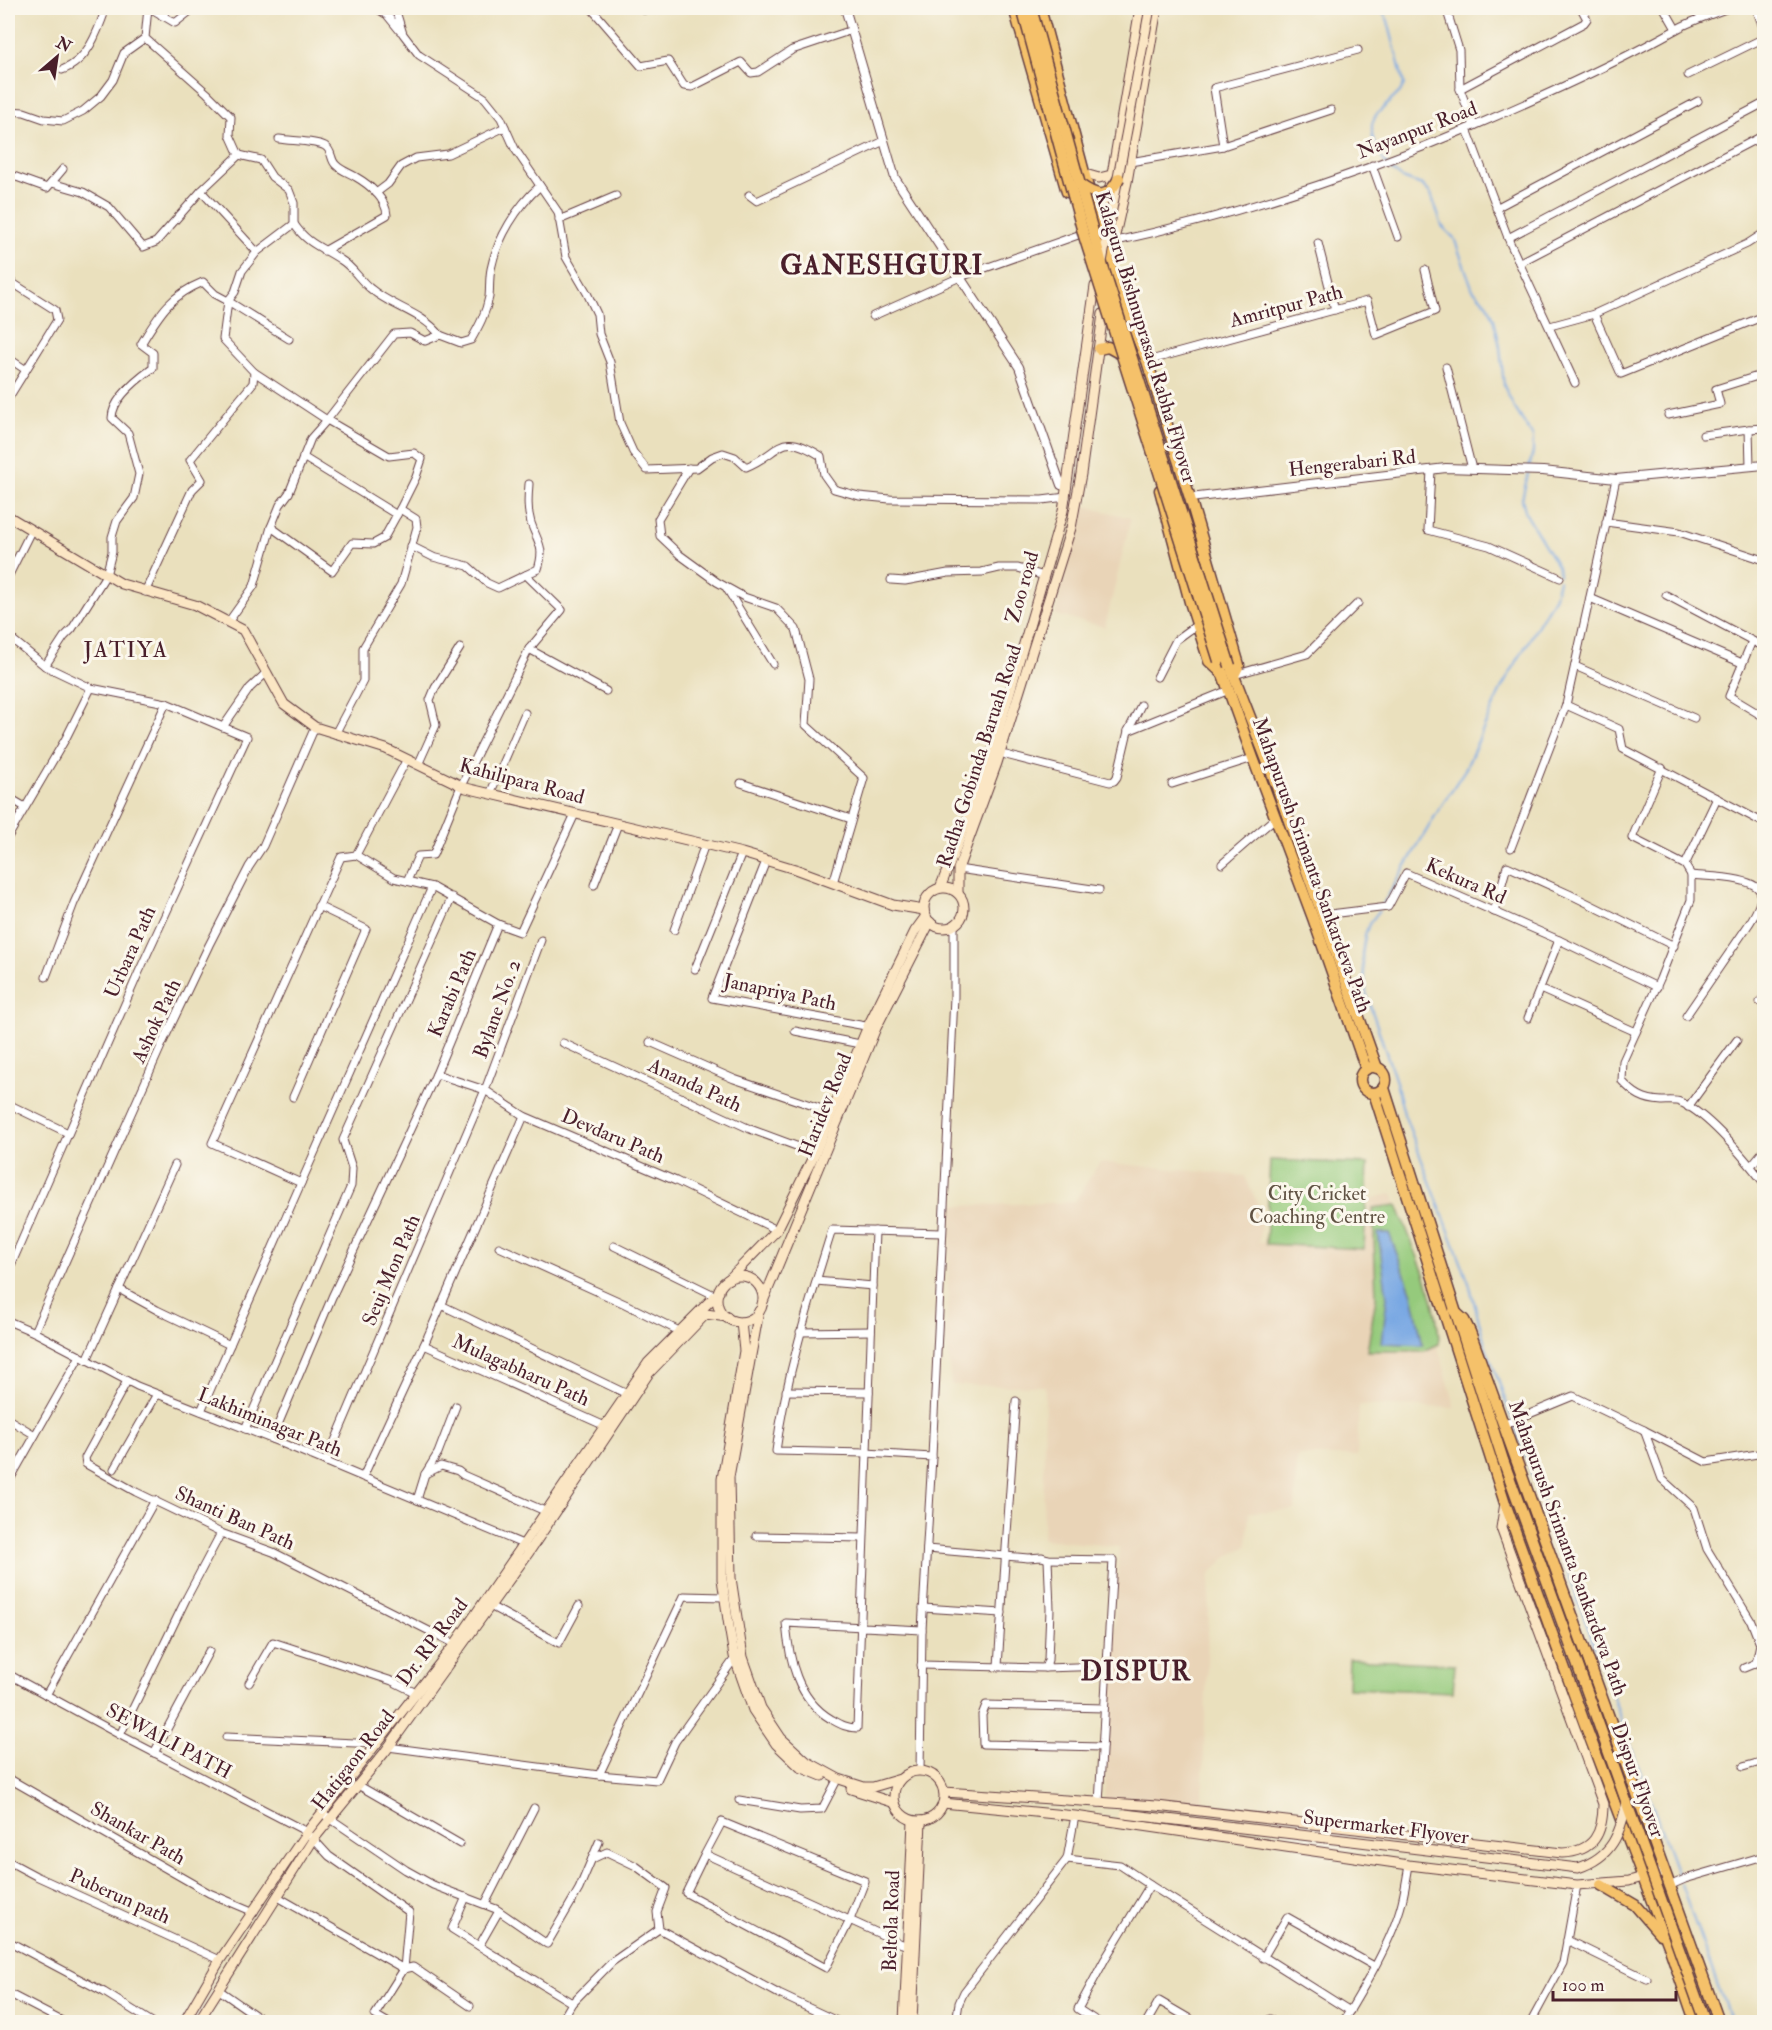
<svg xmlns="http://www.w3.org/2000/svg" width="1772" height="2030" font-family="'IM FELL Double Pica',serif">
  <rect width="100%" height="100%" fill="#fbf7ec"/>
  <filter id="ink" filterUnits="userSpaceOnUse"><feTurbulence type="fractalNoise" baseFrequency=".0167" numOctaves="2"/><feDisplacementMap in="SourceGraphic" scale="12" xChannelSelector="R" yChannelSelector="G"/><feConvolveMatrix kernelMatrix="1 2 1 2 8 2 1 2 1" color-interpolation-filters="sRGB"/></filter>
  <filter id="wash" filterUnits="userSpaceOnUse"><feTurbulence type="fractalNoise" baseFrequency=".008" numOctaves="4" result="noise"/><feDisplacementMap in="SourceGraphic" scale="24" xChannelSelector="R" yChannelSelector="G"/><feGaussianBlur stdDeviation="1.35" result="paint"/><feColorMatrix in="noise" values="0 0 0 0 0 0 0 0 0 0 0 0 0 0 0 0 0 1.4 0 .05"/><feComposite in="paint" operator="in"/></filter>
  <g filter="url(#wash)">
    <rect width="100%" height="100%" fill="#eae0bd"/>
    <!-- built -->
    <g fill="#e9d4b7">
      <polygon points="1081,505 1131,518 1105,627 1055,615"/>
      <polygon points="1100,1162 1245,1176 1262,1214 1259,1242 1364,1248 1371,1199 1393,1193 1453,1398 1454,1408 1359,1405 1357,1456 1297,1456 1295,1510 1249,1512 1247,1546 1224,1559 1210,1575 1202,1807 1104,1803 1119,1547 1043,1539 1045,1386 951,1385 946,1332 952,1206 1074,1202"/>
    </g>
    <!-- green -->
    <g fill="#95ca7c" stroke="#707454" stroke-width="1.5">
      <polygon points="1270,1160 1368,1164 1364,1249 1266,1244"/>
      <path d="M1397,1205C1413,1248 1439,1298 1439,1344L1424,1351H1367L1376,1298L1373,1208Z"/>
      <polygon points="1349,1659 1455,1664 1453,1692 1348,1688"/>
    </g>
    <!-- water -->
    <polygon fill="#79a8e3" stroke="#626487" stroke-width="1.5" points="1378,1233 1389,1233 1412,1294 1423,1345 1382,1343 1387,1297"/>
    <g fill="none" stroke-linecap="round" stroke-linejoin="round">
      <!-- stream -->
      <g stroke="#79a8e3" stroke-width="2">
        <polyline points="1381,8 1388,21 1404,84 1400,92 1376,115 1372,124 1372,135 1378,153 1390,169 1402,178 1422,185 1431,194 1442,226 1454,238 1473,290 1488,305 1494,319 1500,347 1504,386 1514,407 1533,437 1533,452 1529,468"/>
        <polyline points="1528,474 1522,499 1526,514 1558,567 1559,575"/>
        <polyline points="1382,906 1438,811 1466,768 1502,687 1555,596 1559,580"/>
        <polyline points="1379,911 1369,924 1365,935 1362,955 1366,993 1396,1082 1404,1114 1469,1283 1485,1344 1679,1879"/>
        <polyline points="1681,1884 1731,2022"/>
      </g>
    </g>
  </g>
  <g filter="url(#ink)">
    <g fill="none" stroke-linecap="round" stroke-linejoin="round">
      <defs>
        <g id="minor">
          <polyline points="150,8 175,23 194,8"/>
          <polyline points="376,8 387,15 400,31"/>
          <path d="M395,8L403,34L419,55L485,98L501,118L515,149L558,212L566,257L587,293L597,314L599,334L610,362L620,423L633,452L647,470L697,468L712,457L723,453L735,457L746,467C783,452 778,429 821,456L824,475L834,489L859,496L890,499L1042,500L1066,497"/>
          <polyline points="591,8 641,66 668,61 684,86 692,87 741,62 751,73 758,72 792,50 852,30"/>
          <polyline points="1446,8 1459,50 1460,89 1474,126"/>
          <polyline points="1664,8 1676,29"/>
          <polyline points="1756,8 1764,30"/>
          <polyline points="644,10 649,8"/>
          <polyline points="162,16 168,8"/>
          <path d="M62,70C88,61 98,31 106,8"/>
          <polyline points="1688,75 1764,38"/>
          <polyline points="1460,89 1584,23 1587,19 1581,8"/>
          <polyline points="8,111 24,112 44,119 63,121 83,111 101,96 113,80 124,53 145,38"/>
          <polyline points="1467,129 1510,243 1575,383"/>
          <path d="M279,139C291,141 315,141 325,146C333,151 330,160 336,165C342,171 350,173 356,177C370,185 386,199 387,215L324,251"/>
          <polyline points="1223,146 1331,110"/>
          <polyline points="239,155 261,160 272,177 289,190 294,203 294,224"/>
          <polyline points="1130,162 1223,146 1214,88 1358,50"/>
          <polyline points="1372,165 1398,237"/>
          <polyline points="8,174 47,188 63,169"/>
          <polyline points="52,183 83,192 109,207 143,247 156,242 201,191"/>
          <polyline points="376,193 388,184 401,166 416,158 448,154 505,127"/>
          <polyline points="749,195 757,201 884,141"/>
          <polyline points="1496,208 1698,101"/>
          <polyline points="559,220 616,196"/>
          <polyline points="1764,233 1747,244 1594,314 1621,374 1764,316"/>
          <polyline points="1508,238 1764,103"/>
          <path d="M1112,242C1236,215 1359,175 1476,125C1544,96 1613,65 1677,29C1693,20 1711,15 1728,8"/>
          <polyline points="1318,243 1335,310"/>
          <path d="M257,252L294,224C308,245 322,247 341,260C353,267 360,281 371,289C392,307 422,312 440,335"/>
          <polyline points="1519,263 1764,135"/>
          <polyline points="8,280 55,310 57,320 8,399"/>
          <polyline points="873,316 960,277 1081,234"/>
          <polyline points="1550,326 1594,314"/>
          <polyline points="8,358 26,370"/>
          <polyline points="1147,361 1367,301 1376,335 1435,311 1425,270"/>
          <polyline points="1446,367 1472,469"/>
          <path d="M254,372L327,420L394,334L410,333L425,341L440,335L461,343L471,340C479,326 486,313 489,297C490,288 489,278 491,269C497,239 517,206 540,186"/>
          <polyline points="1668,415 1720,404 1716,389 1764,374"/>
          <polyline points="1749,429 1764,428"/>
          <polyline points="1703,435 1749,429 1750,466"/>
          <polyline points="303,457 397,515"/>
          <polyline points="689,468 658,519 660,536 680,555 717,582 744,597 776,608 796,629 809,679 806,725 864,778 833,883"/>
          <polyline points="1431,470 1428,530 1489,546 1560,578"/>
          <polyline points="1606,522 1679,532 1764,560"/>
          <polyline points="271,527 332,571 352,543 373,544 384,538 400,509"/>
          <path d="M411,546L433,557L468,566L487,583L498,588L538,569C545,547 538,543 531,523C527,510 528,497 529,484"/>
          <polyline points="526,575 562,610 529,649 606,691"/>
          <polyline points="8,577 31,531"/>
          <polyline points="891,580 905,581 948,573 982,572 999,568 1018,568 1044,576"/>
          <polyline points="727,589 773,664"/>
          <polyline points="145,592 192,490 202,480 190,460 253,383 254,372 223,339 228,301 289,339"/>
          <polyline points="1666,595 1764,647"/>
          <polyline points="1590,598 1742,663"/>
          <polyline points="229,621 254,586 271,527 280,505 289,493 311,438 327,420 389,456 414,453 422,459 416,477 400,509 416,519 417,527 401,584 363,648 363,681 335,734"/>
          <polyline points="8,636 45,666 91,688 166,703"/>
          <polyline points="1752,641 1729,696 1764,717"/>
          <path d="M45,666L64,637L72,629L106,575L112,552V537L117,521L134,498L139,474L128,433L112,418C112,399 139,378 153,368V353L141,344C159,315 169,296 203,282L215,294L228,301L235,292L242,271L257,252L201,191L239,155L230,135L231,117L207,93L145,38L148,8"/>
          <polyline points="1575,666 1694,718"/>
          <polyline points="1234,675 1307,654 1358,603"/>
          <polyline points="1157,677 1176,640 1198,624"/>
          <polyline points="1566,705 1619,729 1623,749 1764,823"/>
          <polyline points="1128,731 1229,690"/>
          <polyline points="1006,755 1110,782 1114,781 1117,777 1128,731 1141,705"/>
          <polyline points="418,765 436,725 430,700 435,688 460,648"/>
          <path d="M1662,768L1632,838L1685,865L1691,875V900L1660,979L1623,1061L1622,1081C1634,1094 1643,1100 1662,1101C1668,1101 1675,1100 1680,1102C1708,1113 1746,1160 1764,1183"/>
          <polyline points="741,783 851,819"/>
          <polyline points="1172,784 1253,758"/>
          <polyline points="490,794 525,713"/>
          <polyline points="8,797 25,807"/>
          <polyline points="8,837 66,738 91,688"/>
          <polyline points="1511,848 1566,705 1616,479"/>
          <polyline points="356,855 394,878 432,887"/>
          <polyline points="766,861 712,998 871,1027"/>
          <polyline points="1222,864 1275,818"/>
          <polyline points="1685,865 1717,798"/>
          <polyline points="958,869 1099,890"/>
          <polyline points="407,881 418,856 433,855 461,786 529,649"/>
          <polyline points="594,885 618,824"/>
          <polyline points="1494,912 1507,866 1569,894 1674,946"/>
          <polyline points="1322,915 1388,907 1406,873 1559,940"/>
          <polyline points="498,924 520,932 575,814"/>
          <polyline points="674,930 705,844"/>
          <polyline points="695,969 742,853"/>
          <polyline points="46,977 74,903 166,703 223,727"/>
          <polyline points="1540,989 1636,1032"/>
          <polyline points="1760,1002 1764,997"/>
          <path d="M1686,1016L1749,924C1754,916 1762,904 1761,894C1758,876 1706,877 1691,875"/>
          <polyline points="1528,1018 1559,940 1657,987"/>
          <polyline points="795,1031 860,1044"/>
          <polyline points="650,1042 734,1079 831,1112"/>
          <polyline points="563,1043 750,1129 815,1153"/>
          <polyline points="436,1074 485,1090 524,1116 676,1181 777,1230"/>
          <polyline points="293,1097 366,929 318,906"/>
          <polyline points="8,1104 68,1133"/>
          <polyline points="1688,1107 1737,1040"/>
          <polyline points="1751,1166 1764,1150"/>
          <path d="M875,1231C868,1397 862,1563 857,1728C846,1728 840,1724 831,1719C797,1699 789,1659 786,1623L922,1630"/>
          <polyline points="614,1246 714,1295"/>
          <polyline points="499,1247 625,1304 679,1331"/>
          <polyline points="8,1272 138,974 247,737 223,727 250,688 267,672"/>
          <polyline points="816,1281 873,1286"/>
          <polyline points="119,1289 157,1310 230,1345"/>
          <polyline points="441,1305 627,1394"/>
          <polyline points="8,1321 34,1332 137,1386 279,1442 525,1545 526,1548"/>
          <polyline points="34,1332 162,1044 209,945 249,867 263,846 315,727"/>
          <polyline points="800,1332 871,1331"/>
          <polyline points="424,1345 605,1426"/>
          <polyline points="87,1360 175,1165"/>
          <polyline points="127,1381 85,1458 86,1464 136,1492 221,1533 273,1552 455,1644"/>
          <polyline points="786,1391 869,1392"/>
          <polyline points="201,1411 301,1183 212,1143 341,857 356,855 407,759"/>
          <polyline points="8,1419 35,1435"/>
          <polyline points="1505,1424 1573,1396 1644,1430 1662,1479 1694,1508 1707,1549 1751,1621 1760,1644 1756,1663 1744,1668"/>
          <polyline points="245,1429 351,1186 352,1168 343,1140 452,897"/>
          <polyline points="1644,1430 1706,1462 1764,1453"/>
          <polyline points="272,1439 332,1297 436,1074 498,924 432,887 301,1183"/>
          <polyline points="932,1457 954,997 954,925"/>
          <polyline points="326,1462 485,1090 541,940"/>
          <polyline points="114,1469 157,1394"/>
          <polyline points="425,1474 441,1466 458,1471 463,1475 547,1512"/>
          <polyline points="363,1477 424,1345 524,1116"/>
          <polyline points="8,1483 80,1356"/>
          <polyline points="417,1500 425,1474 438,1453 456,1406"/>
          <polyline points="756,1536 863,1538"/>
          <polyline points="927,1549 1028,1558 1042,1557 1048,1559 1113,1560 1099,1803"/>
          <polyline points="490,1606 559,1643 579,1606"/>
          <polyline points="923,1608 1002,1613"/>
          <polyline points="921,1665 1045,1668 1106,1666"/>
          <polyline points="998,1666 1016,1401"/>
          <polyline points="1045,1668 1048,1660 1050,1609 1048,1559"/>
          <polyline points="8,1674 120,1735 307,1832 329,1856 409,1912 404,1969 413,1967 470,2006"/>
          <polyline points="249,1683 273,1642 392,1681 416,1693"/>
          <polyline points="46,1695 155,1500"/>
          <polyline points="120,1735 187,1597 221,1533"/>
          <polyline points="226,1737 377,1744"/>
          <polyline points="388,1747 599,1775 657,1780 675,1742 737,1655"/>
          <polyline points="1102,1747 983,1744 982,1715 986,1705 1104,1708"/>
          <polyline points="154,1753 209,1651"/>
          <polyline points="1743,1767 1764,1761"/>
          <path d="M920,1771L922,1630L932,1457L866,1453L776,1451C786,1375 809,1303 832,1230L942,1233"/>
          <polyline points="599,1775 684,1596 724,1597"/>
          <polyline points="8,1778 209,1893 254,1912"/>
          <polyline points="358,1785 460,1844"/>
          <polyline points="739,1800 800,1810 822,1809 836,1782"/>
          <polyline points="322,1813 406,1870 433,1885 496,1909 547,1944 579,1889 599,1842"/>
          <polyline points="1075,1816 1067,1859 1120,1865 1150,1885 1105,1959 1078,2009 1098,2022"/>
          <polyline points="705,1854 722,1822 865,1881 850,1920 826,1968 686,1893 705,1854 902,1944 908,1946"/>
          <polyline points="592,1859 607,1852 636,1866 666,1888 657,1912 659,1929"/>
          <polyline points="8,1861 36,1876 220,1960"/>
          <polyline points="1150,1885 1350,2011"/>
          <polyline points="1669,1886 1685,1879 1764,1856"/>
          <polyline points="278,1897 404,1969 375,2015 387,2022"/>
          <polyline points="466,1897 452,1929 479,1946"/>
          <polyline points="485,1904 534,1808"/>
          <polyline points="499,1911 479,1946 572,2003"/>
          <polyline points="659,1929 779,1994 839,2022"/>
          <polyline points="1567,1940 1647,1979"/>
          <polyline points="8,1941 104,1992 152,2022"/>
          <polyline points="1263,1958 1287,1917 1374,1966"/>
          <polyline points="219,1990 265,2022"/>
          <polyline points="8,1993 64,2022"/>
          <polyline points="561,2022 572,2003 612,1962 659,1929"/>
          <polyline points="956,2022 959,2003 964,1992 1067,1859"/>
          <polyline points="1147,2022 1159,2001 1195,2022"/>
          <polyline points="1268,2022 1270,2019"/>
          <path d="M1343,2022C1363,1989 1393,1939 1402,1902C1405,1890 1407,1877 1409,1865"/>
          <polyline points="1531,2022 1563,1963 1577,1885"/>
        </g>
        <g id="tertiary">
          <polyline points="845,8 895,178 1019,367 1061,485 1067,487"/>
          <polyline points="1190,498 1446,468 1543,471 1616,479 1764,465"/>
        </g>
        <g id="secondary">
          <polyline points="1085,174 1099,178 1111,175"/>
          <polyline points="1102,234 1140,8"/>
          <polyline points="1109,262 1127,182 1157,8"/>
          <polyline points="8,516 122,584 195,605 243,630 284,704 315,727 386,749 466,788 742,853 795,869 893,905 924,910"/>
          <circle cx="944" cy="908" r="20"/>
          <polyline points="940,888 986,773 1063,511 1095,286 1103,280"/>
          <polyline points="958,893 958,869 997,763 1071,528 1081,474 1103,314 1110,307"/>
          <circle cx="740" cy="1299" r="23"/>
          <polyline points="729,1279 777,1230 815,1153 868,1026 915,931 926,916"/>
          <polyline points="762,1304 876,1028 930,922"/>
          <polyline points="759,1311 729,1477 731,1578 743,1657 761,1708 781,1738 806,1761 839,1779 864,1787 873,1787 900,1779"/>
          <polyline points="741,1322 744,1351 722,1479 722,1579 728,1620 734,1656 753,1710 776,1744 800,1767 822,1776"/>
          <circle cx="919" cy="1796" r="25"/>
          <polyline points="851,1789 895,1803"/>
          <path d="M944,1792L1157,1806L1562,1853C1594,1852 1603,1833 1603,1804L1501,1528L1505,1503"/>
          <polyline points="943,1803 1075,1816 1409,1865 1577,1885 1629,1881 1664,1871"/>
          <polyline points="184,2022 220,1960 307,1832 455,1644 648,1363 719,1292"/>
          <polyline points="198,2022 313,1840 385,1752 490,1606 529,1552 649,1373 706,1314 727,1317"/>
          <polyline points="904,2022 913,1821"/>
          <polyline points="912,2022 921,1821"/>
        </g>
        <g id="primary">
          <polyline points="1014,8 1067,192"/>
          <polyline points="1040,8 1101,236 1120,295 1147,361 1190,498 1239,665 1234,675"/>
          <polyline points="1099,349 1108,347 1117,352"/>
          <polyline points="1160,490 1190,602 1209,661 1223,674"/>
          <polyline points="1221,669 1253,758 1313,918 1366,1069"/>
          <polyline points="1232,671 1273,776 1377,1068"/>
          <circle cx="1373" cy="1080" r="13"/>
          <polyline points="1384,1088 1503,1460 1574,1655"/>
          <polyline points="1374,1093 1505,1503 1584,1722 1669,1946 1695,2022"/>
          <polyline points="1454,1311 1464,1320 1470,1332 1719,2022"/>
          <polyline points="1601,1885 1635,1905 1660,1934"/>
        </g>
      </defs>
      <!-- minor casing -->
      <use href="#minor" stroke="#623c41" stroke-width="9"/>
      <!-- tertiary casing -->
      <use href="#tertiary" stroke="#623c41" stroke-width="10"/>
      <!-- secondary casing -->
      <use href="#secondary" stroke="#623c41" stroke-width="11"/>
      <!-- primary casing -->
      <use href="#primary" stroke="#623c41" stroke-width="13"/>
      <!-- minor -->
      <use href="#minor" stroke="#fff" stroke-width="7"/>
      <!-- tertiary -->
      <use href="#tertiary" stroke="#fff" stroke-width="8"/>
      <!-- secondary -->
      <use href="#secondary" stroke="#fbe6c4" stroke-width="9"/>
      <!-- primary -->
      <use href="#primary" stroke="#f5c16b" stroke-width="10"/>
      <defs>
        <g id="secondary-bridge">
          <polyline points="1102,262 1150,8"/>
          <path d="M1125,1814L1578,1868C1612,1857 1620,1834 1627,1802"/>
        </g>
        <g id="primary-bridge">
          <polyline points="1022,8 1084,236 1219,661"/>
          <polyline points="1031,8 1102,264 1230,666"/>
          <path d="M1079,184C1097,197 1108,200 1119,178"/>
          <polyline points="1574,1655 1705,2022"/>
        </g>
      </defs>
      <!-- secondary-bridge casing -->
      <use href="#secondary-bridge" stroke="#623c41" stroke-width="11" stroke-linecap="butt"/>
      <!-- primary-bridge casing -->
      <use href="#primary-bridge" stroke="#623c41" stroke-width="13" stroke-linecap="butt"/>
      <!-- secondary-bridge -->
      <use href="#secondary-bridge" stroke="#fbe6c4" stroke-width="9"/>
      <!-- primary-bridge -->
      <use href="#primary-bridge" stroke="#f5c16b" stroke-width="10"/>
    </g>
  </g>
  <g text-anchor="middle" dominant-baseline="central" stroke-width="6" stroke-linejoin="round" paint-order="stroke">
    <!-- street labels -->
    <g font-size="20" fill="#4a1f2b" stroke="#fbf7ec">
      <text transform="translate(1417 130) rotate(-21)">Nayanpur Road</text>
      <text transform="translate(1286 306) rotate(-15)">Amritpur Path</text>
      <text transform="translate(1146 337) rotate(73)">Kalaguru Bishnuprasad Rabha Flyover</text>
      <text transform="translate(1352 463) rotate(-6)">Hengerabari Rd</text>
      <text transform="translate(1022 587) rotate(-74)">Zoo road</text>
      <text transform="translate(979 756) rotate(-72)">Radha Gobinda Baruah Road</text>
      <text transform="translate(522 781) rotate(15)">Kahilipara Road</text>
      <text transform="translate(1312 865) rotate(70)">Mahapurush Srimanta Sankardeva Path</text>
      <text transform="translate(1466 881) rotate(24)">Kekura Rd</text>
      <text transform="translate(130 952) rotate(-66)">Urbara Path</text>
      <text transform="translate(780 992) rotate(12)">Janapriya Path</text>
      <text transform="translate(452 993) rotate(-67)">Karabi Path</text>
      <text transform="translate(497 1009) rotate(-70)">Bylane No. 2</text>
      <text transform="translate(156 1021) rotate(-65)">Ashok Path</text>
      <text transform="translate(695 1085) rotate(25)">Ananda Path</text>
      <text transform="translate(825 1105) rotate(-68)">Haridev Road</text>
      <text transform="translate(613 1136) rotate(23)">Devdaru Path</text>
      <text transform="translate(391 1270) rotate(-67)">Seuj Mon Path</text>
      <text transform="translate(521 1370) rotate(24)">Mulagabharu Path</text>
      <text transform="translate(270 1422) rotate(22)">Lakhiminagar Path</text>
      <text transform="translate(235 1518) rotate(24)">Shanti Ban Path</text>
      <text transform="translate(1568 1548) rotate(70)">Mahapurush Srimanta Sankardeva Path</text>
      <text transform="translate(432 1642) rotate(-53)">Dr. RP Road</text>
      <text transform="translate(169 1741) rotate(28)">SEWALI PATH</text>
      <text transform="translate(353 1760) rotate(-52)">Hatigaon Road</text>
      <text transform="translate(1638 1780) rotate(70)">Dispur Flyover</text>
      <text transform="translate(1386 1827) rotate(7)">Supermarket Flyover</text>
      <text transform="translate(138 1833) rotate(30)">Shankar Path</text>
      <text transform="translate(120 1896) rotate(24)">Puberun path</text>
      <text transform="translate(891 1921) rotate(-88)">Beltola Road</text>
    </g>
    <!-- park labels -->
    <g font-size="20" fill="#605243" stroke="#fbf7ec">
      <text x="1317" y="1193">City Cricket<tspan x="1317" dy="23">Coaching Centre</tspan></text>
    </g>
    <!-- quarter labels -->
    <g font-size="22" letter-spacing="1.5" fill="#4a1f2b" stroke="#fbf7ec">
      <text x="126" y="650">JATIYA</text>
    </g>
    <!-- district labels -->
    <g font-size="26" font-weight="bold" letter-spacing="1.5" fill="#4a1f2b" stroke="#fbf7ec">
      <text x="882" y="266">GANESHGURI</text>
      <text x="1136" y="1672">DISPUR</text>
    </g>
  </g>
  <!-- margin -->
  <rect width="1772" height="2030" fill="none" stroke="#fbf7ec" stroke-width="30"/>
  <!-- north arrow -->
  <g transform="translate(57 57) rotate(29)" stroke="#fbf7ec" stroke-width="4.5" paint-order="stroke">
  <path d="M0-4.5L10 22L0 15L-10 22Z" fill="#4a1f2b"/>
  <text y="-9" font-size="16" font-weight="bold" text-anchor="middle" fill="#4a1f2b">N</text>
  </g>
  <!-- scale -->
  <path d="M1553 1991v9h123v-9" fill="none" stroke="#4a1f2b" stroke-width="3"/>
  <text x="1562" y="1991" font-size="18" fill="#4a1f2b" stroke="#fbf7ec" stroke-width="4.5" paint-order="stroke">100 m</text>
</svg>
